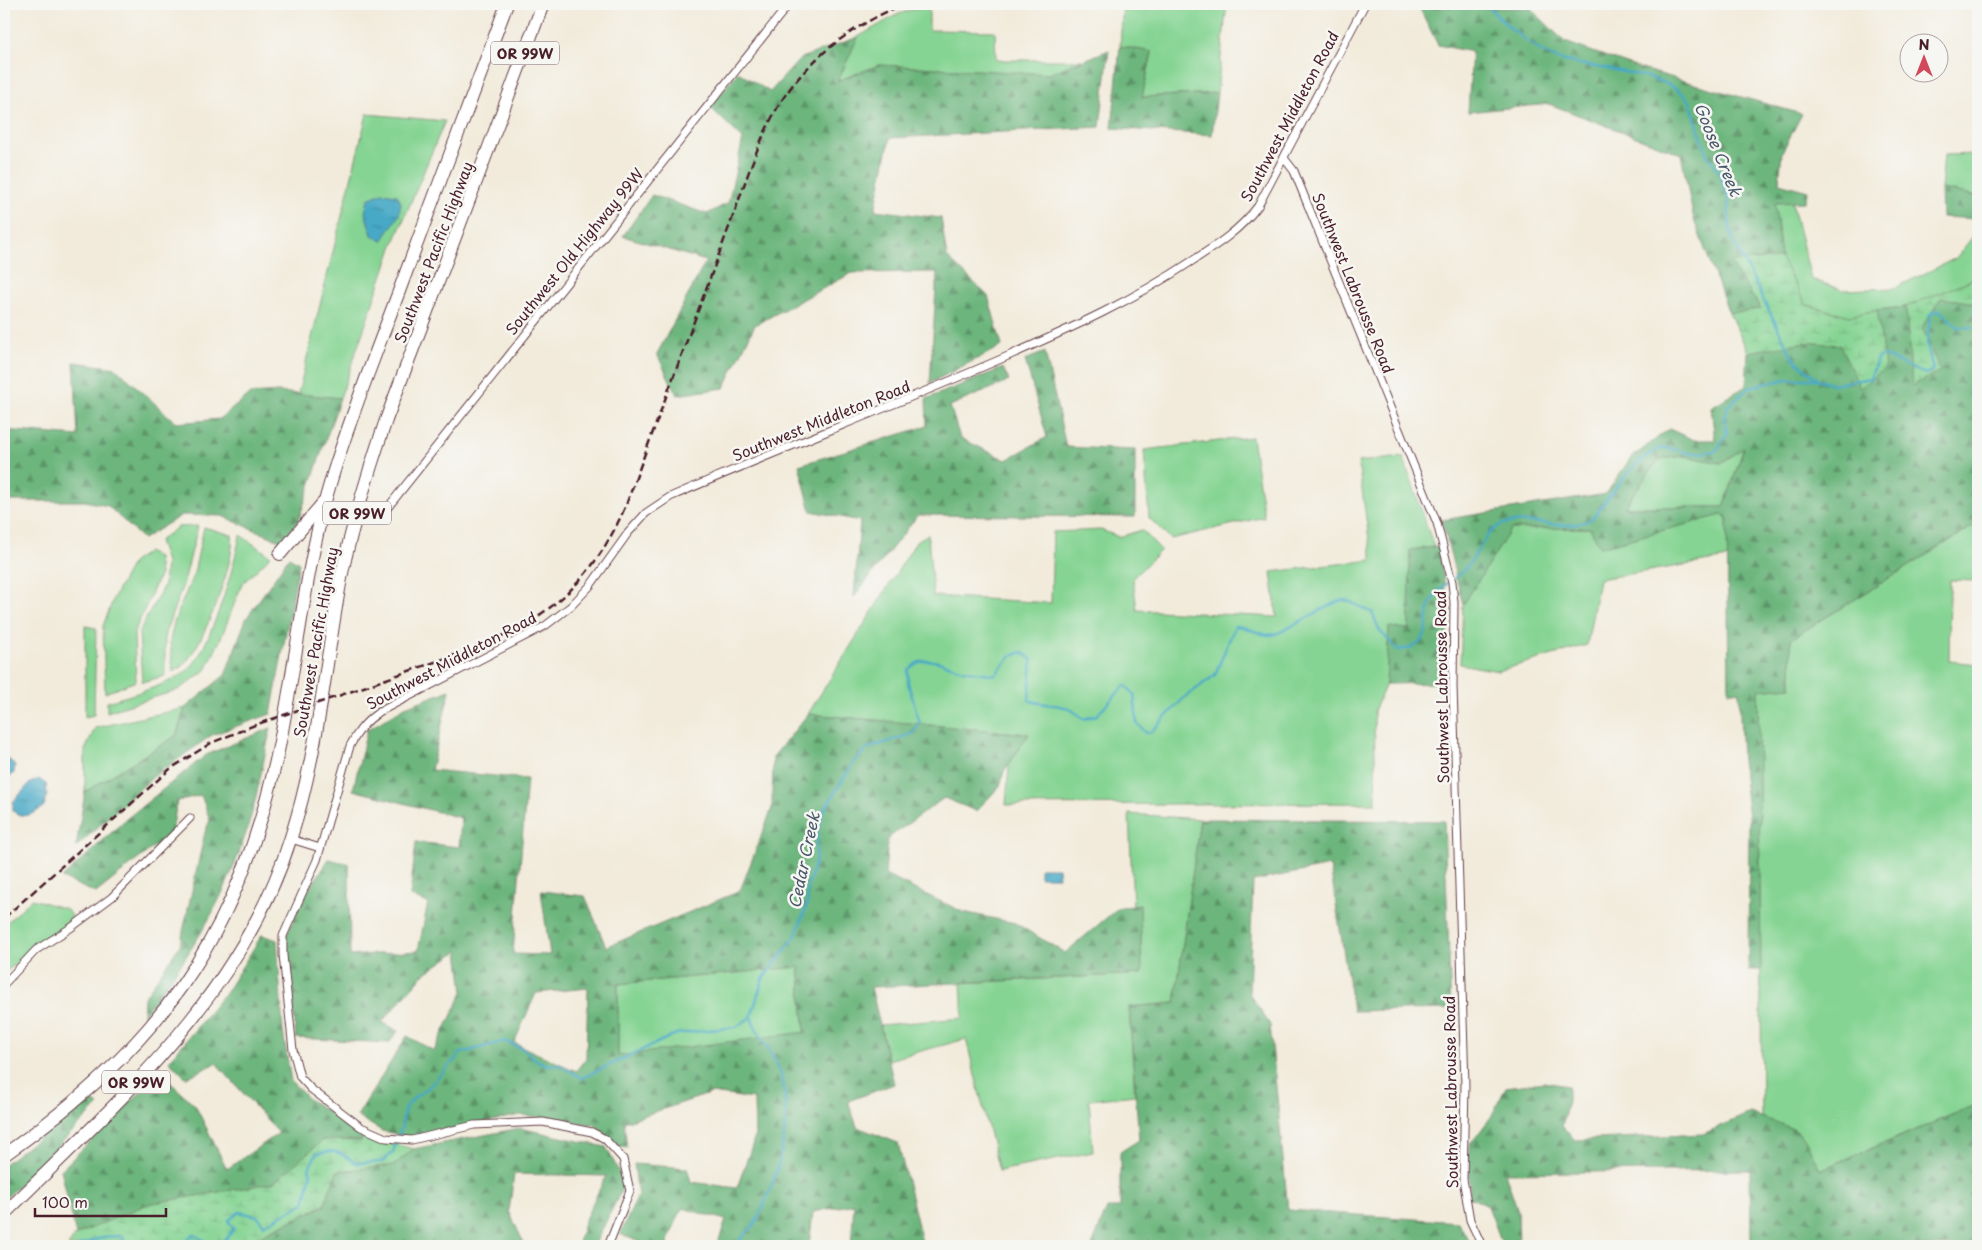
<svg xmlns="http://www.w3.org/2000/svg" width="1982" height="1250" font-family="'Playpen Sans',sans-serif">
  <defs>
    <pattern id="forest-firs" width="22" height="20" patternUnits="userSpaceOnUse" patternTransform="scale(1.25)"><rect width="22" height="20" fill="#6cb67d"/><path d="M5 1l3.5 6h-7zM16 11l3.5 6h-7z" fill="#5b9367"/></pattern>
    <pattern id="wetland-marsh" width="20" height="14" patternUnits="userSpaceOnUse" patternTransform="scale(1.25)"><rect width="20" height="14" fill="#85d493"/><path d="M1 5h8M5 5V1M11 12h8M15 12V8" fill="none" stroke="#74b67f"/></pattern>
    <pattern id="water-ripples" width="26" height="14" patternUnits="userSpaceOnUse" patternTransform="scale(1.25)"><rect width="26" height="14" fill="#46a9c6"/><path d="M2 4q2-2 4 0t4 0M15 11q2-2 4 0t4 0" fill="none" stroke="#3c89a1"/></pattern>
  </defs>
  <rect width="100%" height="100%" fill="#f6f6f2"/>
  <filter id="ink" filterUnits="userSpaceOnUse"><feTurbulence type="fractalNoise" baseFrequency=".02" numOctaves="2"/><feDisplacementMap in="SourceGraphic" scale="10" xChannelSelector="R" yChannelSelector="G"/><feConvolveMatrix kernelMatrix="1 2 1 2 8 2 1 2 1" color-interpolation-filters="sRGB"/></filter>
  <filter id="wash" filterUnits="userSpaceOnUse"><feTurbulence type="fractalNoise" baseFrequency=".0096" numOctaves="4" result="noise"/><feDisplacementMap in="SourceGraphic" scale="20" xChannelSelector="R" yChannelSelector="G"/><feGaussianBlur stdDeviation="1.12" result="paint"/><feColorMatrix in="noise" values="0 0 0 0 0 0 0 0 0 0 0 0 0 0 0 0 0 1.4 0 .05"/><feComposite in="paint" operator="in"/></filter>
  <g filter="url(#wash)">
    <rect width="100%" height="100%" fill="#f2ebdb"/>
    <!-- green -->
    <g fill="#85d493" stroke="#687a5f">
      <polygon points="1123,4 1227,4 1217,93 1142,97 1152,53 1120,46"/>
      <polygon points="929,5 929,30 995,31 996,60 1082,60 1049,74 879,65 837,81 858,37 898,14"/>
      <polygon points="367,114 445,121 393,245 340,398 298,394"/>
      <polygon points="1978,154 1978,196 1941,189 1944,155"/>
      <polygon points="1792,202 1811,279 1843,290 1895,288 1956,258 1978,230 1978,266 1971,280 1939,295 1906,307 1877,310 1850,316 1806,305 1781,258 1775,203"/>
      <polygon points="1252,437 1264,517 1171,539 1149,518 1144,450"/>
      <polygon points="1744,447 1724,507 1624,507 1659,459 1685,456 1721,463"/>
      <polygon points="1403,457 1434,547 1410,550 1409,629 1389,628 1386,684 1374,711 1376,803 1006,805 1009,765 1028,734 808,714 916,542 928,534 933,596 1051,603 1053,532 1101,530 1119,537 1142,530 1161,550 1133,578 1137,610 1277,617 1271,572 1372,560 1358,462"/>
      <polygon points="1722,515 1727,518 1728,558 1599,579 1587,645 1498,671 1460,664 1463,605 1510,529 1591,528"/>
      <polygon points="198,526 184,582 165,633 165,676 142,682 139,632 164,585 166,562 159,541 178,527"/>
      <polygon points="1973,526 1978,526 1978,581 1950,580 1949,661 1978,664 1978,1104 1820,1170 1794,1129 1762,1118 1758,689 1791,687 1791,639"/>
      <path d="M204,527L232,535C237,557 203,646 185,663C182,667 177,669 173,672L170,641L174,622L194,573Z"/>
      <path d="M240,535L271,556L242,584L221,638L206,670L178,690L107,712V702C130,695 170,685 188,670C210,651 235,564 240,535Z"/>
      <polygon points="148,552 158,558 160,574 134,633 136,681 105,693 103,626 114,597 133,562"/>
      <polygon points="85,626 96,628 94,715 85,717"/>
      <polygon points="185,708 176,736 85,792 85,750 95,728"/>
      <polygon points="1129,814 1200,819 1175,1003 1129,1007 1135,1095 1089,1100 1093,1152 999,1171 966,1039 888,1060 880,1025 963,1018 961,983 1142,974 1140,905 1133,906"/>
      <polygon points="32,899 66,909 72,915 69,923 4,973 4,925"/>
      <polygon points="799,967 805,1033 618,1057 618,984"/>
    </g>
    <!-- forest -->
    <g fill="url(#forest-firs)" stroke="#5b6a54" fill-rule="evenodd">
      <polygon points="1419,7 1530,8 1565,42 1638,68 1802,114 1782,152 1779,183 1808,191 1804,202 1775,203 1781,258 1731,262 1761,309 1729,313 1694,220 1681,154 1549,104 1468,112 1472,52 1438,45"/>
      <polygon points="858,37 838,81 879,65 1049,74 1109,50 1100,127 890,138 875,210 941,218 947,257 988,296 1002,346 930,383 937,272 852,273 755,325 724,388 677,395 657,354 706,261 623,236 652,195 707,214 728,203 743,139 710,107 738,72 770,92 801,58"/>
      <polygon points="1120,46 1152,52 1142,97 1217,93 1212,135 1112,128"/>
      <polygon points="1941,189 1978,196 1978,219 1942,217"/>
      <path d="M1941,298L1978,303V526H1973L1791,639V687L1758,690L1761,970H1748L1749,818L1742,761L1739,691H1729L1727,518L1722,515L1600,547L1590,528L1511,529L1463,605L1442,520L1606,494L1630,459L1669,429L1694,440H1715L1711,407L1746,386L1748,352L1805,342L1840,345L1860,388L1885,368L1877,310L1906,307L1912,386L1940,371L1922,327ZM1744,448L1724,507H1624L1659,459L1685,456L1721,463Z"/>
      <polygon points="1045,352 1066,447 1135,450 1135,517 918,515 854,597 860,521 811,511 799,465 927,426 926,399 1003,368 1009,381 950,406 960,438 1006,460 1047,437 1025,360"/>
      <polygon points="74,362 116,368 176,423 220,419 250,394 278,392 340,398 298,521 283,542 222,516 182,515 143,539 108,506 85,501 4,501 4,430 78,436"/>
      <polygon points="1434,547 1439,548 1448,609 1445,683 1386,684 1389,627 1409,629 1410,550"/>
      <polygon points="289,557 299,563 271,714 212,735 153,777 76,847 85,792 176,736 185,708 225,675 246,619"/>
      <path d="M450,690L431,770L527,779L513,954L550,955L541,891L585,896L606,947L740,891L772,808L773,757L808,714L1029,734L1004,771L1000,786L976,811L944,798L888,838L885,875L963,912L1015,923L1065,953L1118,908L1140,905L1142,974L871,987L894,1084L848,1101L857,1127L898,1143L923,1246H851L854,1204L813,1212L809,1246H717L726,1220L682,1208L666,1246H649L620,1234L638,1196L634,1164L687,1168L691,1182L737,1188L755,1137L754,1099L712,1093L624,1122L627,1148L619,1147L595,1125L521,1115L410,1137L382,1131L357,1116L407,1036L434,1051L463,992L458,951L424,974L382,1022L398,1031L389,1043L296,1038L286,936L305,895L329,859L349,864L350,956L418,951L428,903L410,896L416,842L459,847L461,818L353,790L367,730L405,707ZM799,967L805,1032L618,1056V984ZM588,988L586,1058L576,1071L514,1043L536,993Z"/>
      <path d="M271,728C262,765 256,806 243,842C219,911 188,958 143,1015L144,998L180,945L205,832L210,820L201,795L177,801L172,832L96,893L62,878L125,820L206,755Z"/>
      <polygon points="1200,819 1444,821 1451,1009 1353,1011 1330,866 1253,881 1249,993 1270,1025 1288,1210 1458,1222 1472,1246 1092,1246 1107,1208 1120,1208 1120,1152 1139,1140 1129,1007 1175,1003"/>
      <polygon points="262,935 277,940 283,1032 291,1081 308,1099 364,1135 361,1141 323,1140 273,1183 148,1204 76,1235 61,1170 160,1073 195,1105 227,1169 279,1133 216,1063 186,1078 169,1061 226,992"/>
      <polygon points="1544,1082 1568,1086 1568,1101 1562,1126 1575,1140 1703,1134 1750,1113 1794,1129 1805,1139 1820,1170 1978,1104 1978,1246 1751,1246 1750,1170 1505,1173 1518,1211 1519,1246 1503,1246 1488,1206 1470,1197 1469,1146 1491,1117 1506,1087"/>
      <polygon points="90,1100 99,1105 4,1200 4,1164"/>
      <polygon points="520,1128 606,1147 625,1183 594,1246 577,1246 586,1217 606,1176 514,1174 509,1211 524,1244 531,1246 238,1246 324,1206 337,1171 394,1165 413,1149"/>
    </g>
    <!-- wetland -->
    <g fill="url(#wetland-marsh)" stroke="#687a5f">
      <polygon points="1781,258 1806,305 1850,316 1877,310 1885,368 1860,388 1840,345 1805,342 1748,352 1729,313 1761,309 1730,262"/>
      <polygon points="1978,266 1978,303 1941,298 1922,327 1940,371 1912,386 1906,307 1971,280"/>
      <polygon points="364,1135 413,1149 394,1165 337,1171 324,1205 238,1246 68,1246 76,1235 148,1204 273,1183 323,1140 361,1141"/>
    </g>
    <!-- water -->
    <g fill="url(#water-ripples)" stroke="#486478">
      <polygon points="382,193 397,195 401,203 399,215 382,241 372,235 365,213 368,199"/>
      <polygon points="4,758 10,760 15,766 14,773 4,783"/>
      <path d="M39,779L46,784L47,796L44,806C35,814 23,820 13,811V802L30,783Z"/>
      <polygon points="1040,868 1058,868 1059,877 1040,877"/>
    </g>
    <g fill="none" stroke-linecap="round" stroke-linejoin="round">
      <!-- stream -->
      <g stroke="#46a9c6" stroke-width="2.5">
        <path d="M1487,4C1497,19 1538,52 1555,58C1591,71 1668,69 1690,102L1707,155L1717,168L1728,197L1729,220L1732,238L1793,358L1816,378"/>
        <polyline points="79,1246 103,1237 121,1236 131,1246"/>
        <path d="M182,1246L193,1234L210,1244L226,1240L234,1228L228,1221L239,1212L257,1216L264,1225L304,1203L311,1174L309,1169L316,1154C334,1148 342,1153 356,1163L382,1162L393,1152L401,1129L405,1108L415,1097L428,1088L461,1053L505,1041L523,1049L538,1061L547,1065H559L582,1078L676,1034L736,1027L751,1017L763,979L795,937L807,905L808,886L816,859L817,834L823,812L853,763L868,748L912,734L920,724L908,683V670C925,652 943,664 963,670C974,672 985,673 995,675L1011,656L1022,652L1032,660L1029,700C1042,706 1057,703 1070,709C1075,712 1080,716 1084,719L1097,715L1125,685L1134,694L1137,723L1146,733L1151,732L1184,698L1215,675L1235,626C1249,626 1262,638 1275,634C1290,630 1335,599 1344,600C1353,602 1363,609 1372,612L1379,630L1398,650C1441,645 1417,619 1436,594C1444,584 1457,578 1465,569C1476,558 1482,539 1494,529C1520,510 1562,536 1591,519C1595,517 1599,509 1603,504C1616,488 1641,452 1663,448C1671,447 1681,452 1689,453C1698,454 1707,452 1716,451L1727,434L1724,417L1728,406L1750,387L1787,379H1817L1833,384L1871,378L1877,359L1883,356C1899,360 1911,370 1927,374L1933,369L1927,345L1930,314L1939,310L1958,327L1978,328"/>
        <path d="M736,1246C740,1237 750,1231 755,1223C759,1216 762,1209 765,1202C782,1164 792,1115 781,1075C775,1054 758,1038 751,1017"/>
      </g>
    </g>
  </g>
  <g filter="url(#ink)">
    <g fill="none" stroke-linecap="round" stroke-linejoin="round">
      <defs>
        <g id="street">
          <polyline points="1284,158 1294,171 1437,523 1452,582 1454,603 1453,686 1465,1085 1463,1179 1470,1220 1482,1246"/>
          <polyline points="381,516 789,4"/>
          <polyline points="291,839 320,848"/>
          <polyline points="4,984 36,950 72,927 112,897 190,818"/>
          <path d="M608,1246L630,1191L623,1159L605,1139L592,1132L543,1122L474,1125L412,1140L386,1138L361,1127L311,1089L300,1077L293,1050L283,955V936L317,860L350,746C358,731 365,722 379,712L545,626L571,606L590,586L628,533L646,513L670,497C782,448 896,405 1008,356C1074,327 1132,301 1192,261C1217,245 1240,230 1258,206L1365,4"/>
        </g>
        <g id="highway">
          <polyline points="280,554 323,503"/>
          <path d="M4,1155C156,1048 238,940 277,756C297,663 304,569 332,477C351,415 375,355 398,294C434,197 470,101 507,4"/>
          <path d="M4,1214C118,1101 242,996 291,837C319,751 325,661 342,573C353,521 369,470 386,420L543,4"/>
        </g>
      </defs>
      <!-- street casing -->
      <use href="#street" stroke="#633e45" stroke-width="9"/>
      <!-- highway casing -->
      <use href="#highway" stroke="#633e45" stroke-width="14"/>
      <!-- street -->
      <use href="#street" stroke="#fff" stroke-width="7"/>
      <!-- highway -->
      <use href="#highway" stroke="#fff" stroke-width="12"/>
      <!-- rail -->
      <path stroke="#4a1f2b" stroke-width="2.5" stroke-dasharray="8 4" stroke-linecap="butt" d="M4,918L170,769L211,743L255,725C307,707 358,689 409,671C513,635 579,614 626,505C659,415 693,325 726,235C744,189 761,125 792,86C822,48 858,24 903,4"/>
    </g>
  </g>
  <g text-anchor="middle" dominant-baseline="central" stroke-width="5" stroke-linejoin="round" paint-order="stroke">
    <!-- shield labels -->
    <g fill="#f6f6f2" stroke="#7e6067" stroke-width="1">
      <rect x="491" y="41.5" width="68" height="23" rx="4"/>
      <rect x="323" y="501.5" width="68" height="23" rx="4"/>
      <rect x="102" y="1070.5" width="68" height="23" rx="4"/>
    </g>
    <g font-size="14" font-weight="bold" fill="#4a1f2b">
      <text x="525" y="53">OR 99W</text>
      <text x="357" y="513">OR 99W</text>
      <text x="136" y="1082">OR 99W</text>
    </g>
    <!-- street labels -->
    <g font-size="15" fill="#4a1f2b" stroke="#f6f6f2">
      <text transform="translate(1289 116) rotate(-62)">Southwest Middleton Road</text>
      <text transform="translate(574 251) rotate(-51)">Southwest Old Highway 99W</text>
      <text transform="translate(433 252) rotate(-69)">Southwest Pacific Highway</text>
      <text transform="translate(1354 283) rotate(68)">Southwest Labrousse Road</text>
      <text transform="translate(821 420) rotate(-22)">Southwest Middleton Road</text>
      <text transform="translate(315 642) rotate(-80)">Southwest Pacific Highway</text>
      <text transform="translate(451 660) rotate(-28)">Southwest Middleton Road</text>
      <text transform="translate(1441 687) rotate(-91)">Southwest Labrousse Road</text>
      <text transform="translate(1450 1092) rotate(-91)">Southwest Labrousse Road</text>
    </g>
    <!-- water labels -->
    <g font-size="16" font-style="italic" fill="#485669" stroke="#f6f6f2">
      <text transform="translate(1719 149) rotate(68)">Goose Creek</text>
      <text transform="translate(803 860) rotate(-78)">Cedar Creek</text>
    </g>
  </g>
  <!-- margin -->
  <rect width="1982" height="1250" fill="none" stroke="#f6f6f2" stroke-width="20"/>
  <!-- north arrow -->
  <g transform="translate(1924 58)"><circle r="24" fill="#f6f6f2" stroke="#b1a0a2"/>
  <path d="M0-4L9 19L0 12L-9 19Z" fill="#d1495b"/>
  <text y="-8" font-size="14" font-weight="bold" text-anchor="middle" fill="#4a1f2b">N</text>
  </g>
  <!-- scale -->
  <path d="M35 1208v8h131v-8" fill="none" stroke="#4a1f2b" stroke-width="2.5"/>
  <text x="42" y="1208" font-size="15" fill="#4a1f2b" stroke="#f6f6f2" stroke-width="4" paint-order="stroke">100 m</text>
</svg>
